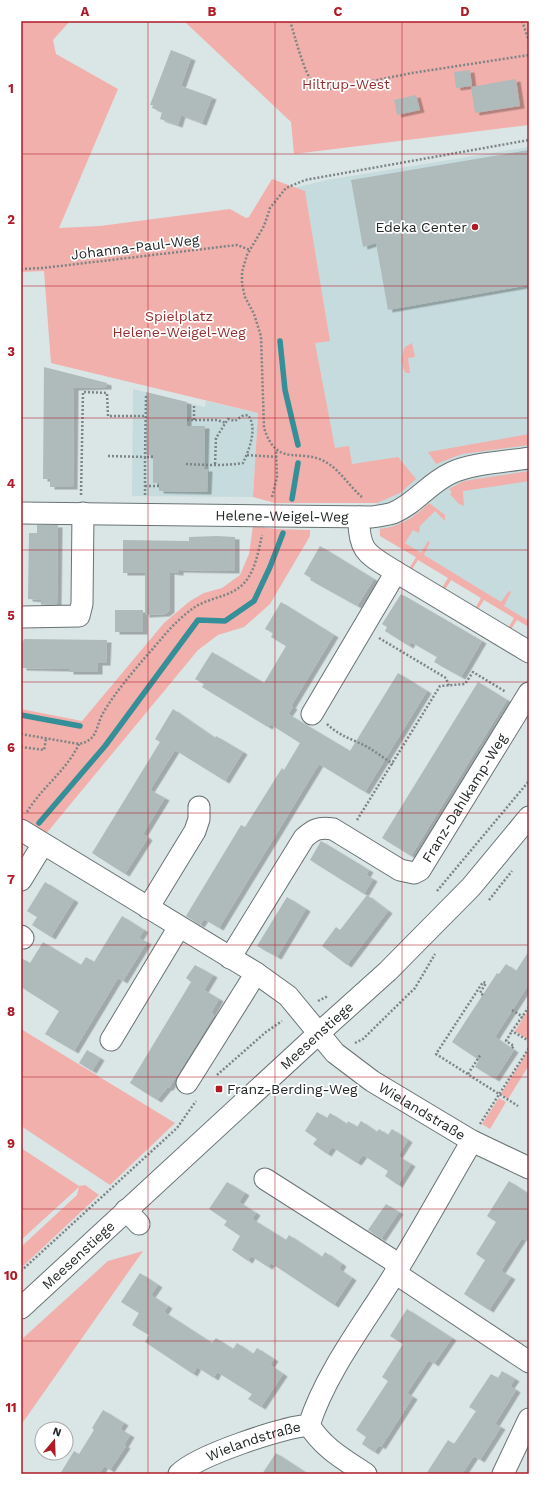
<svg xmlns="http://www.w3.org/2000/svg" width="550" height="1495" font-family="'Work Sans',sans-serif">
  <defs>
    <filter id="shadow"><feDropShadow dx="4.5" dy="2.5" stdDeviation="0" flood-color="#0004"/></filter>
  </defs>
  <rect width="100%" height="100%" fill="#dae5e6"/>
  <!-- built -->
  <g fill="#c6dbdd">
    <polygon points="529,147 529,625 380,536 377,503 331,455 311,341 293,188 327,180"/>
    <polygon points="133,389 205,407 206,401 258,413 253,497 132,496"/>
  </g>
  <!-- green -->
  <g fill="#f1b0ab">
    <polygon points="21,21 70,21 53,40 56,54 118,89 59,228 100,226 230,209 246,218 249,217 272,179 305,191 330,341 315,343 335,448 349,446 352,464 398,457 416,479 400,493 377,503 275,503 253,497 258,413 51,363 44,271 21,272"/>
    <polygon points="184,21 529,21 529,125 294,154 291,122"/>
    <path d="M412,343L415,357L408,358L410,373H406C401,367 401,354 405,347Z"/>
    <polygon points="529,434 529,445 462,454 436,464 428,452"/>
    <polygon points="529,471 529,481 463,491 464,506 459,504 450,494 452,492 449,489 464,481"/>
    <path d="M429,503L445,515V521L435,511L420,526L419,533L413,530L405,543L421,553L428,541L430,542L424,555L501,602L509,591L511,592L504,606L529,621V627L517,620L510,631L507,630L514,618L484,600L477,611L474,610L481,598L451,580L444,591L441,589L448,578L418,560L411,571L409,569L416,557L380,536V529C400,527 415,517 429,503Z"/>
    <polygon points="253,526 277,529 310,530 310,536 270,604 244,627 218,635 198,650 45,835 21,820 21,709 82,721 164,623 190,601 204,593 222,588 240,575 249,554"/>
    <polygon points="529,1009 529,1040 515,1031"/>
    <polygon points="21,1029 175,1123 110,1185 21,1126"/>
    <polygon points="529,1049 529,1065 508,1099 501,1094"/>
    <polygon points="499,1098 506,1102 490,1129 482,1124"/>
    <polygon points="21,1148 79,1186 85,1185 99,1195 21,1268 21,1247 77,1195 79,1187 21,1240"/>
    <polygon points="143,1251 21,1425 21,1340 108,1261"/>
  </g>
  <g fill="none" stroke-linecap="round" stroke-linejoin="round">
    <!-- stream -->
    <g stroke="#348f98" stroke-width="5.5">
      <polyline points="280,341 285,390 298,445"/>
      <polyline points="292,499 298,463"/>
      <polyline points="21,715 80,726"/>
      <polyline points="39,823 105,746 198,620 225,621 254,601 270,567 283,533"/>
    </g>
  </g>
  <!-- building -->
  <g fill="#afbabb" filter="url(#shadow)">
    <polygon points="171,50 191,58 181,86 212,97 202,123 181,115 178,125 160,119 162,112 152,108 153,105 150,105"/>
    <polygon points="470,70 472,86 456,88 454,72"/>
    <polygon points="516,79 520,106 475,113 471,87"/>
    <polygon points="416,95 420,110 397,115 394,100"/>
    <polygon points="529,150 529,285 388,310 376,243 363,247 351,180"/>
    <polygon points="44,367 107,383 107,387 74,388 73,487 50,487 50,479 43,479"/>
    <polygon points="146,392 187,402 187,426 205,426 204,469 208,469 207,492 159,491 159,483 153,483 153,455 146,455"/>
    <polygon points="37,525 58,525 57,604 41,605 41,600 28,599 29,533 37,533"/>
    <polygon points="217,536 235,537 235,571 179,570 179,573 170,572 170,610 165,614 145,615 145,573 123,573 123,540 189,541 189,537"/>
    <polygon points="320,546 374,579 357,606 310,580 311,578 304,574"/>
    <polygon points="401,594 482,641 461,677 434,662 437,657 411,642 409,646 385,631 387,627 382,624"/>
    <polygon points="281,602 334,635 291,706 293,707 288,714 350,751 398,673 427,691 365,792 319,764 219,928 204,919 200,925 186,916 241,825 245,827 282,768 284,770 300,743 270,724 268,727 202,687 204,684 195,679 212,652 264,683 286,646 271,637 273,633 265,629"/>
    <rect x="115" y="610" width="28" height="22"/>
    <polygon points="24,639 107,640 106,663 98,663 98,672 69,672 69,669 22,668 22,643"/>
    <polygon points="478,682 507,700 411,856 382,838"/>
    <polygon points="173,709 215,738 216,736 243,752 225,781 175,750 150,790 165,798 143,834 148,838 125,874 92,853 160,742 155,739"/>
    <polygon points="321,841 369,870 366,875 373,879 364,894 310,860"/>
    <polygon points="45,882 74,900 51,937 32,925 37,917 27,911"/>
    <polygon points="367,895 388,911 347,965 322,946 336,927 340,930"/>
    <polygon points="287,897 306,909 277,957 257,946"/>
    <polygon points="122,916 144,930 139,938 147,942 123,981 118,978 74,1051 45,1034 59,1011 21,987 21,958 30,963 43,942 81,965 86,957 94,962"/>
    <polygon points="529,951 529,984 495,1037 514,1050 495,1079 475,1067 479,1060 452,1042 497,973 499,974 506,964 516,971"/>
    <polygon points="195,965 213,975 204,990 219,999 211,1013 214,1015 190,1054 169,1088 167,1088 157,1100 130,1083 191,982 186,978"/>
    <polygon points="87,1050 100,1058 92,1071 79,1063"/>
    <polygon points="317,1112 327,1118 330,1113 347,1124 348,1121 357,1127 361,1121 377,1132 379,1129 388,1135 392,1129 408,1140 398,1156 411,1164 398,1185 385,1176 388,1171 363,1155 357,1163 332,1147 327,1154 313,1144 317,1139 305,1131"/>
    <polygon points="509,1181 529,1194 529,1242 522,1238 501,1271 511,1277 489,1310 464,1294 485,1260 476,1254 496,1222 487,1216"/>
    <polygon points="227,1182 245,1193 239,1202 256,1213 252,1219 286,1240 289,1235 322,1257 325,1252 342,1264 339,1269 352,1278 334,1305 271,1263 268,1267 251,1256 248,1261 232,1250 240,1236 224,1225 227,1221 209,1209"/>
    <polygon points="386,1204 399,1212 381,1239 368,1230"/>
    <polygon points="140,1273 158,1285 151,1295 168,1306 164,1312 212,1343 216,1338 233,1349 237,1343 253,1354 257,1348 274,1359 270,1365 283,1374 261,1407 248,1399 252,1394 217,1372 214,1378 197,1367 193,1374 145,1342 149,1335 132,1325 139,1313 121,1302"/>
    <polygon points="407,1309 452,1338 434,1364 429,1360 407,1393 413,1397 381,1447 379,1445 374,1452 362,1444 366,1437 356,1430 388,1381 382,1377 403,1344 390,1336"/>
    <polygon points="502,1371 515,1379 510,1386 516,1390 495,1424 501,1427 480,1460 474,1456 462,1474 426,1474 448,1440 454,1444 476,1411 469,1407 491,1374 498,1378"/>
    <polygon points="103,1410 124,1423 120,1429 130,1435 124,1445 126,1446 110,1470 104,1466 99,1474 60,1474 74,1451 79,1454 94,1430 92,1428"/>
    <polygon points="276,1453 308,1474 262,1474"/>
  </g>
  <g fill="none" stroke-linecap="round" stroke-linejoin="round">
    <defs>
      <g id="minor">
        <path id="s1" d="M21,513L372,517C378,516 386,515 393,513C415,504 429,483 451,473C472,463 505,462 529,458"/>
        <polyline points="396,572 529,652"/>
        <polyline points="21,617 79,616 82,604 83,513"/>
        <path d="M312,714L396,572C369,555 358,553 359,517"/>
        <path id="s2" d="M21,830L256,973L288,996L335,1053L372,1081L472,1141L529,1168"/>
        <polyline points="21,880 43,844"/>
        <polyline points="148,908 195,831 199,819 199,807"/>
        <polyline points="21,936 23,938"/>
        <path id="s3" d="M230,958L304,838C314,829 319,827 333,829L400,870L414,873L420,870L529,693"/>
        <polyline points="111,1040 179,927"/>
        <polyline points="187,1083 256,973"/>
        <polyline points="265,1179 400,1265"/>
        <polyline points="126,1210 139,1224"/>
        <polyline points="395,1273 529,1362"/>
        <path id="s4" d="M21,1308L319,1033L388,971L471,887L529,817"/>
        <path d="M309,1425C323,1448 345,1460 366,1474"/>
        <path id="s5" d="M179,1474C198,1455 281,1428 309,1425C326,1372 365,1322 394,1275C421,1231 446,1185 472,1141"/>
        <polyline points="503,1474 529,1419"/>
      </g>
    </defs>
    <!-- minor casing -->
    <use href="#minor" stroke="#697374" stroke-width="23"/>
    <!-- path -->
    <g stroke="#7d8485" stroke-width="2.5" stroke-dasharray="2 2" stroke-linecap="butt">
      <path d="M290,21C295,36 304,74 314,84C319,88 326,88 332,89L412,73L529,55"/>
      <polyline points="522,21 529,41"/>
      <polyline points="21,269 43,268 237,245 250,250"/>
      <polyline points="187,420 217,420 226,423"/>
      <polyline points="194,420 194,406"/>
      <polyline points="247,455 277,457"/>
      <polyline points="108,456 145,457 146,396"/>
      <path d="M186,464C205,465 224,466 243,463C249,450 258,428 248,415L242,416L235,421L228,419L216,438L215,465"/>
      <polyline points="145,486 159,486"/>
      <polyline points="81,495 83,392 107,393 108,416 145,416"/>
      <polyline points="145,495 145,457 153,457"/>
      <polyline points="272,497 277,477 276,450"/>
      <path d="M362,497C350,487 341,472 329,464C301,445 278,471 264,428L261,336L254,314L245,297L242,284V272L247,255L264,226L270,208L286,188L305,180L529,140"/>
      <polyline points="379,638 446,678 449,686"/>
      <path d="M327,724C336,733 346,737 357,742C370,747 382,757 393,764"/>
      <path d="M21,734L79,744C97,740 95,730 102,715C115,691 144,659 162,638C171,627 183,615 195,607C212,596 236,597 248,578C256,566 259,549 262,535"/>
      <polyline points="21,747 44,750 46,739"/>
      <path d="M27,812C42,787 67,770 79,744"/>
      <polyline points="357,820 440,686 465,684 473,672 506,692"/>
      <polyline points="437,891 529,781"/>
      <polyline points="489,900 512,871"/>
      <polyline points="483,995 480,993 486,983 483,982 436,1054 518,1106"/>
      <polyline points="318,1001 328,996"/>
      <polyline points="529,1007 512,1031 529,1041"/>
      <polyline points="512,1010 523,1017"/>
      <polyline points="355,1043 363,1039 415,988 435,954"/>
      <polyline points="512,1048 514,1046 506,1041 512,1031"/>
      <polyline points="468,1074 481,1054"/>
      <polyline points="217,1075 266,1032 282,1021"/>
      <polyline points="480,1124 529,1048"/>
      <polyline points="21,1271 177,1128 196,1101"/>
    </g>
    <!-- minor -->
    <use href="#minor" stroke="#fff" stroke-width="21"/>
  </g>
  <!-- grid -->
  <path fill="none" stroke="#ae1b27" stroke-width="1" stroke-opacity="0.55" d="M148,21V1474M275,21V1474M402,21V1474M21,154H529M21,286H529M21,418H529M21,550H529M21,682H529M21,813H529M21,945H529M21,1077H529M21,1209H529M21,1341H529"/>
  <!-- markers -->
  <g fill="#ae1b27" stroke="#fff" stroke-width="1.5">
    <circle cx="475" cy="227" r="4"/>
    <rect x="215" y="1085" width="8" height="8" rx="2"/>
  </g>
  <g text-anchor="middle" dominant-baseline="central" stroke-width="3.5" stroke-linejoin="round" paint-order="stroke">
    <!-- park labels -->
    <g font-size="14" fill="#952c2e" stroke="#fff">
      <text x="346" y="84">Hiltrup-West</text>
      <text x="179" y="316">Spielplatz<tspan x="179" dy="16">Helene-Weigel-Weg</tspan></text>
    </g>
    <!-- poi labels -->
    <g font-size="14" fill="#232727" stroke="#fff" text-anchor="end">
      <text x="467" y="227">Edeka Center</text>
      <text x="227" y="1089" text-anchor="start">Franz-Berding-Weg</text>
    </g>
    <!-- street labels -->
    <g font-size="14" fill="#232727" stroke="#fff">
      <text transform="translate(135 247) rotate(-7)">Johanna-Paul-Weg</text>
      <text stroke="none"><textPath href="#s1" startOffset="261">Helene-Weigel-Weg</textPath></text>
      <text stroke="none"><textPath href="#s3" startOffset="357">Franz-Dahlkamp-Weg</textPath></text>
      <text stroke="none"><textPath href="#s4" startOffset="402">Meesenstiege</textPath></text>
      <text stroke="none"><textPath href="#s2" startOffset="493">Wielandstraße</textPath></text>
      <text stroke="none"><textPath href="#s4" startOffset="78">Meesenstiege</textPath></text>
      <text stroke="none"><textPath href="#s5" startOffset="82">Wielandstraße</textPath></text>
    </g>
  </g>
  <!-- border -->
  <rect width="550" height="1495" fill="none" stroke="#ffffff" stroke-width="44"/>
  <!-- north arrow -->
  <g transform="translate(54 1441) rotate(19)"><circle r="19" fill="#ffffff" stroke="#a7a9a9"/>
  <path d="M0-3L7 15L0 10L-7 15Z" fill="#ae1b27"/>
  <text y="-6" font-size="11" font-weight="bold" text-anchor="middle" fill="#232727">N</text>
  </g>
  <rect x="22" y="22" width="506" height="1451" fill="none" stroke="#ae1b27" stroke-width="1.5"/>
  <g font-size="13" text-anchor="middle" font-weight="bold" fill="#ae1b27">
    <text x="85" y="16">A</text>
    <text x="212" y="16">B</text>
    <text x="338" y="16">C</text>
    <text x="465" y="16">D</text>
    <text x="11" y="93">1</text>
    <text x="11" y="224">2</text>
    <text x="11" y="356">3</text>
    <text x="11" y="488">4</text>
    <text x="11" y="620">5</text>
    <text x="11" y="752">6</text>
    <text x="11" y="884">7</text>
    <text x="11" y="1016">8</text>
    <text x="11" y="1148">9</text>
    <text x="11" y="1280">10</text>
    <text x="11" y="1412">11</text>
  </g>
</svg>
